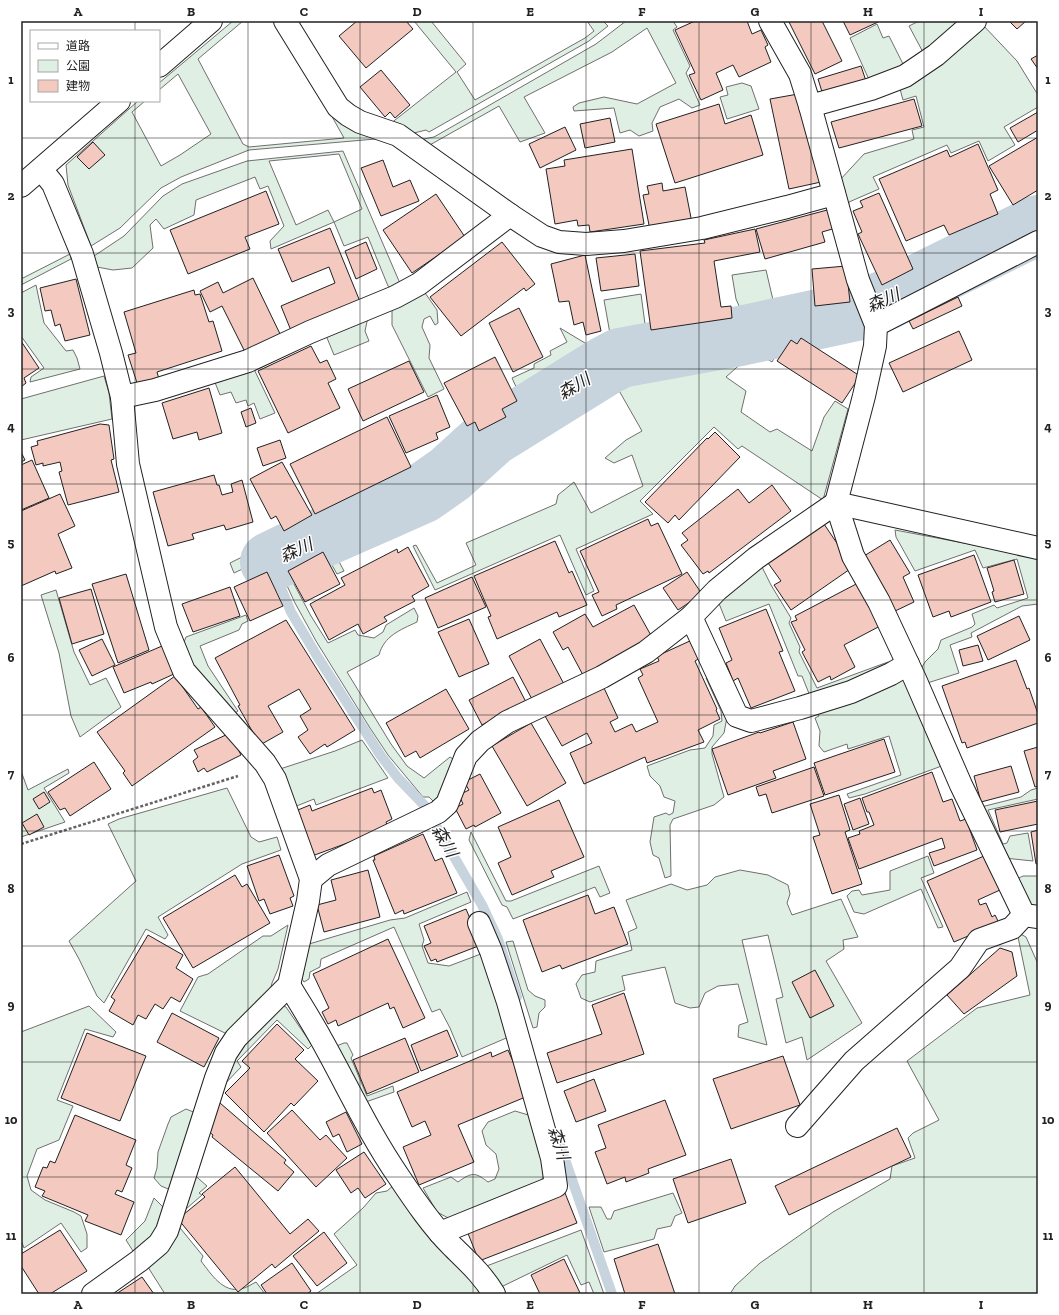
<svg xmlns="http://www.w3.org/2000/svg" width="1059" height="1315" font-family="'Zilla Slab','Noto Sans JP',serif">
  <rect width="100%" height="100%" fill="#fff"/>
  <!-- green -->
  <g fill="#e0efe3" stroke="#6f6f6f" fill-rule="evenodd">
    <polygon points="233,21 243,21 198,59 243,144 249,147 344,138 330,113 387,138 249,150 181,177 161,188 120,228 91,246 68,185 66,165 138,101 145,101 132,112 161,166 180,155 211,134 178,74 159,90 159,83"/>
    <polygon points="414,21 431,21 466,64 457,72 475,100 585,38 594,31 587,21 603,21 608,26 589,41 429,132 426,130 410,134 390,124 456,72"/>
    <polygon points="626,21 673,21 677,27 673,30 690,66 686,73 700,105 692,108 679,99 660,107 652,123 653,131 639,136 630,130 620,133 614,108 574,111 573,107 579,103 604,97 637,104 676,83 647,28 612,52 524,97 545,133 520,142 499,106 428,146 419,140 434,137 596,44"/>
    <polygon points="924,21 962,21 925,56 909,26 917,22"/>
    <polygon points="877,24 883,38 889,36 905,68 871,84 850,38"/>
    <polygon points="982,24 1017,61 1038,95 1038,107 1004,127 1015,145 988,161 979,141 951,153 947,145 873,177 879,189 849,202 848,209 861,249 856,250 839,181 864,154 914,139 912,130 924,127 916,96 903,100 900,89"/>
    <polygon points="742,83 751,86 759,109 727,119 720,97 728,95 726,87"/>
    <path d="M343,151L402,288L395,291L388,286L368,237L344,246L334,222L271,249L270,241L284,226L268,186L260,189L255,177L196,200L194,215L164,229L156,219L150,225L153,248L132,268L113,270L97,267L94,256L124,236L163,196L182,184L247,161ZM339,154L362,209L334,222L328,210L296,225L269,161Z"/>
    <polygon points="70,254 71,259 21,285 21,279"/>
    <polygon points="766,270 773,300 798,299 802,317 742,330 741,323 736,321 731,331 619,351 612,351 612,345 604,300 641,294 647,339 723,328 726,323 736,321 742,313 736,299 732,275"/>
    <polygon points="36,285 44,323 66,351 73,350 77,358 80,369 30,382 31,377 44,368 21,336 21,293"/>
    <polygon points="423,290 437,310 438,323 435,325 430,316 424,319 422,327 430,345 429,358 444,389 428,397 392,325 392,306"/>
    <polygon points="368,317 365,331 369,341 334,355 325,333"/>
    <polygon points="560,328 610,358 522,414 520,411 515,414 511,409 523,402 512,378 534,368 534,364 551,355 550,351 567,342"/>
    <path d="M782,334L784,342L772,362L755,351L726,377L746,391L741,412L770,432L777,429L812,451L824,417L835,401L848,409L823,500L742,446L738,449L714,427L640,501L653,514L576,549L594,591L586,595L560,535L435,590L413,546L416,545L437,583L476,565L466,543L556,504L558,495L574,482L591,513L643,486L632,455L614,463L605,458L626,440L642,431L613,380L594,390L526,432L486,460L461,485L436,504L404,520V522L383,532L380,527L332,548L344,571L337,574L324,551L287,571L311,616L328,643L355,630L358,635L374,638L383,632L386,625L414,608L418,616L417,622C400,630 384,636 379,655L347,672L391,744L407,766L424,778L450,757L456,761L442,795L434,802L429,797H423L388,755L370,728L316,641L295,603L277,564L329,542L425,498L453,479L480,453L494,441L609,371L618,367Z"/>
    <polygon points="253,367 275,413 260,419 254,403 248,406 246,400 236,403 231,392 220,395 214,380"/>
    <polygon points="104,376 109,393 112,419 21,440 21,399"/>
    <polygon points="472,439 474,444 447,471 426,485 425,483 440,472"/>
    <polygon points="374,494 382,507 298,542 294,535 346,510 355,504"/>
    <polygon points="895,530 1038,557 1038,604 1022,606 971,633 972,637 950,645 959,673 924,684 919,672 925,662 938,649 941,640 972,627 975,624 972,614 994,605 997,608 1028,598 1017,559 983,568 975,550 915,571 896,537"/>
    <polygon points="283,540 287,548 234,573 230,563 250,553"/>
    <polygon points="761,565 771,585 791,618 789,623 800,647 799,652 817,688 888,662 890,663 886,671 810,696 802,676 798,676 769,604 726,621 718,601"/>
    <polygon points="56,590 74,652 90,685 106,678 121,707 80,737 71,716 59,653 41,595"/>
    <polygon points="246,615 248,621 242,624 239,630 200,646 208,666 238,711 235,713 213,687 194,667 184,642 186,637"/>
    <polygon points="710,674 727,717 724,733 712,747 712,754 724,797 714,805 673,819 670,825 671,876 665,878 659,858 653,855 650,842 654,817 666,813 669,815 673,813 675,801 664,797 660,786 650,776 647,766 690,750 705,748 713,736 714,725 722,721 721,711 706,678"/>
    <polygon points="904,677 943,764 939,767 865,794 849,798 847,794 901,775 889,736 848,749 847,744 824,752 819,746 820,731 815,718 819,716 816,710"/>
    <polygon points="362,740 388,778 316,805 314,799 294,807 280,769 335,751"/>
    <polygon points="68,769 69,773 44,788 65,822 21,837 21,771 28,790"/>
    <polygon points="227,788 251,837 259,842 277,837 281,850 242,864 158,917 168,935 165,939 146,929 104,1003 97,996 79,959 69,941 136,881 108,824 119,819"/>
    <polygon points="1038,788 1038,799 988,810 1003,844 1007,843 1010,836 1028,833 1033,861 1004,858 981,807 1021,797 1031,790"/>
    <polygon points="471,832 506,901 511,901 599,866 610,893 600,897 595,887 513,919 507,907 502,905 469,840"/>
    <polygon points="928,856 934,873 921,878 943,927 938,928 921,889 864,914 854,912 847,896 852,891 859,890 862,895 890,890 890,871"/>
    <polygon points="740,870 768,875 788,885 790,894 787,903 792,915 841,899 858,937 843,940 844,949 826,961 862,1023 807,1060 802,1037 786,1043 776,999 783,997 768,935 742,940 767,1045 738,1037 739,1025 748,1022 738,984 718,986 705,993 699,1007 690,1008 675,1003 665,967 622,976 625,990 590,1002 581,998 576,984 582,975 595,972 596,961 632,950 628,932 637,928 626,900 671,884 687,890 707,885 715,877"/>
    <polygon points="1023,876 1038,876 1038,909 1030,906 1015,880"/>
    <polygon points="467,892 471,902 419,924 424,940 422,946 428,963 449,966 486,952 511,1036 462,1057 450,1028 440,1009 432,1012 394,927 321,959 320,967 310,972 309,979 304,982 302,979 309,944 390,920 405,918"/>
    <polygon points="288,925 278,969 272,983 269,995 231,1036 180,1011 198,977 208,974 263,936 271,936"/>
    <polygon points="1017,932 1026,937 1038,964 1038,1294 730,1294 735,1286 760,1263 833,1212 890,1179 892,1166 915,1158 908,1138 913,1133 939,1120 907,1061 977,1008 1030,995"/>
    <polygon points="513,941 528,990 535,996 545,1000 545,1007 539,1013 537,1027 533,1028 506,942"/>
    <polygon points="89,1006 116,1032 113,1037 85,1029 57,1100 73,1106 59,1140 37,1149 27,1176 31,1190 45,1200 74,1212 81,1216 87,1234 87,1248 81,1252 61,1223 24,1248 21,1240 21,1032"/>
    <polygon points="284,1006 286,1007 312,1045 308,1049 277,1020 237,1061 241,1067 222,1087 240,1046"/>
    <polygon points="344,1043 347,1043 353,1055 351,1058 367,1096 393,1086 394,1092 363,1103 334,1047"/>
    <polygon points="186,1109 196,1113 173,1191 161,1186 154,1178 157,1168 158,1152 168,1124 171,1117"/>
    <path d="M515,1111L535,1117L545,1175L537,1185L452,1220L437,1212L423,1188L451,1177L458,1182C472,1172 475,1172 488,1182L495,1179L499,1169L496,1154L486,1145L482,1131L488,1122Z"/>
    <polygon points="191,1172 207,1186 199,1193 202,1195 178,1216"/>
    <polygon points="395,1184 484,1294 316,1294 357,1265 334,1234 363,1208 376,1193 387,1191"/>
    <polygon points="673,1193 682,1213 675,1216 671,1226 657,1229 654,1239 604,1252 589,1207 601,1207 607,1219 611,1219 614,1211"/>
    <polygon points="154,1198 166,1210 158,1229 148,1240 133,1251 126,1240 145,1221"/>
    <path d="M176,1223L203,1256L201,1261C211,1274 223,1293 241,1289C246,1288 252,1284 256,1282L265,1294H165L146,1264Z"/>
    <polygon points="581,1230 604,1294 594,1294 589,1282 581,1285 567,1255 499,1288 484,1267"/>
  </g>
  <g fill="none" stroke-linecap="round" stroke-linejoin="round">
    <!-- stream -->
    <g stroke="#c7d3dd" stroke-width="10">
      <polyline points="270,562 291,612 317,656 381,756 398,778 424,805 482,905 498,939 517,997"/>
      <polyline points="556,1134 612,1294"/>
    </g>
    <!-- river -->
    <polyline stroke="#c7d3dd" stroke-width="60" points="270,562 303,546 385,510 423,493 450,474 492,436 605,366 620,358 740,336 856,311 886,300 1038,225"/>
  </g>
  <!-- building -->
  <g fill="#f3c9c0" stroke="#222">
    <polygon points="357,21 406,21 413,29 366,68 339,36"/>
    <polygon points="695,21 747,21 752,34 761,30 768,45 765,47 771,62 739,77 733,65 716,73 723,90 701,100 689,75 695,73 675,30"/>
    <polygon points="790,21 822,21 842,61 815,74 789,22"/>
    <polygon points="843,21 877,21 878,22 850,35"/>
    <polygon points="1009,21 1026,21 1017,29"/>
    <polygon points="1038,55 1038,69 1031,59"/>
    <polygon points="861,66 867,84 824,98 818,79"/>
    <polygon points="381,70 410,105 395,118 390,112 385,117 360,87"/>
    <polygon points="798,94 808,140 812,139 821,182 789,189 770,99"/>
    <polygon points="914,99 922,126 839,148 831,122"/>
    <polygon points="719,104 725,124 751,115 763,155 675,183 656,124"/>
    <polygon points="1038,112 1038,130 1018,142 1010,128"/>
    <polygon points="610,118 615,142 585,148 580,124"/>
    <polygon points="565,127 576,150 540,168 529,144"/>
    <polygon points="1038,137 1038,190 1013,205 989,166"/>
    <polygon points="93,142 105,155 89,169 77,157"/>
    <polygon points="978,144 998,190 990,194 998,214 949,235 944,225 906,241 879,179 947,150 950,157"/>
    <polygon points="632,149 644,224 590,232 589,225 578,226 577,220 555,224 546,169 565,166 564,160"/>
    <polygon points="383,160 393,187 410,180 419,201 381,216 361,168"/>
    <polygon points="662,183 663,191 685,187 692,223 650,230 643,195 649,194 647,186"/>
    <polygon points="266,191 279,224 245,237 250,249 188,274 170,230"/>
    <polygon points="879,193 913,269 882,285 858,234 862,232 853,211 863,207 860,201"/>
    <polygon points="436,194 465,237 412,273 383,230"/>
    <polygon points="831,209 836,228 822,232 825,242 765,259 756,229"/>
    <polygon points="330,228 361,304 292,333 281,306 335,283 329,267 292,282 278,249"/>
    <polygon points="755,229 760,252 714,261 721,307 731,306 732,318 651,330 640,251 705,243 704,240"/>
    <polygon points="366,242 377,269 356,279 345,251"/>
    <polygon points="502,242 535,284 526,291 524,288 461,336 430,297"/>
    <polygon points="635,254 639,286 601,291 596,258"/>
    <polygon points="585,255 601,331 586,335 583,322 574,325 569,301 559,302 551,264"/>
    <polygon points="846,266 850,302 815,306 812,269"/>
    <polygon points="253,278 282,338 247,356 222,306 210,312 200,291 218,282 223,293"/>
    <polygon points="76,279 90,335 65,341 60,324 55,326 51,310 45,311 40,288"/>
    <polygon points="194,290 195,295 200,294 209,322 213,321 222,351 157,372 159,379 138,386 128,355 136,353 124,312"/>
    <polygon points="958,297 962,306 913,329 909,321"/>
    <polygon points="519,308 543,357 513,372 489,323"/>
    <polygon points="959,331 972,360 903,392 889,363"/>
    <polygon points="801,338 860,376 842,403 777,361 791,340 797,344"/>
    <polygon points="21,341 39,368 24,378 26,383 21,387"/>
    <polygon points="311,346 320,363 327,360 336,379 328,383 340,408 288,433 258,371"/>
    <polygon points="495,357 517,401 502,409 506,417 479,431 475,422 467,426 444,383"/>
    <polygon points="409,361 424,392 363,421 348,389"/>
    <polygon points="209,388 222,433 199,440 197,432 173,439 162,403"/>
    <polygon points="437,395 450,427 436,433 438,439 406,453 389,416"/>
    <polygon points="251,408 256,423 246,427 241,412"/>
    <polygon points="387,417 411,467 315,514 290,464"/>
    <polygon points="100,424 109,425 114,459 111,460 119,492 68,505 59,472 62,471 60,462 43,466 43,463 36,465 31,447 38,445 37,441"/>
    <polygon points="715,432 740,457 679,520 675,515 668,523 645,502 707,438 708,439"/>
    <polygon points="280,440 286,458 263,466 257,448"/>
    <polygon points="21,452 25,460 21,462"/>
    <polygon points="32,460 49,498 21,510 21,465"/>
    <polygon points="282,462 312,515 284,531 276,516 271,519 250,479"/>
    <polygon points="214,475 217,485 219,485 222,495 233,492 231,484 242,480 253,522 226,530 224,525 192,534 194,539 168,546 153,492"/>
    <polygon points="772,485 791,511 709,573 708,571 703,574 681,545 688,540 682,533 738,489 749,503"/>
    <polygon points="60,494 75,526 58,534 72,568 56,574 55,571 21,586 21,511"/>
    <polygon points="648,519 651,526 658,523 682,574 616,605 617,609 602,616 592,595 599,592 580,551"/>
    <polygon points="824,524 853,567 791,610 774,585 781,581 768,563"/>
    <polygon points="890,540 910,573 903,577 914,602 893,612 864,556"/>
    <polygon points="555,541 569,573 572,571 587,605 559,617 557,612 497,639 488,617 491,616 474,576"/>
    <polygon points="408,547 429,586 412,596 415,601 384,617 387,621 363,634 358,624 329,640 310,604 345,585 341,578 397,549 398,553"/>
    <polygon points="323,552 340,584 305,602 288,571"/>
    <polygon points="974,555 991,602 951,617 949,611 933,617 918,575"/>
    <polygon points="1014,560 1024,594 995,602 992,592 994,591 987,568"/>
    <polygon points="267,572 283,606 250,621 234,587"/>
    <polygon points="687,572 702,594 678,610 663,588"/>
    <polygon points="126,574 149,650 118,663 92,584"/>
    <polygon points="472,577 486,607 438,628 425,598"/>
    <polygon points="860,582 882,625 844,645 855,667 831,680 830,676 818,682 802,652 805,650 791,622 797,620 795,616"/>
    <polygon points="230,587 240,616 193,632 182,604"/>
    <polygon points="91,589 104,634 72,644 59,598"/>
    <polygon points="634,605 653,639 584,677 568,647 563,650 553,632 585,614 593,627"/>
    <polygon points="766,609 783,651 779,652 795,691 751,708 738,678 733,681 726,663 732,660 719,628"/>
    <polygon points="1019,616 1030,640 988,660 977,636"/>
    <polygon points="469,619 489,664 459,677 438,632"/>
    <polygon points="286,620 355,730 327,747 325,744 310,754 298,737 308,730 300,716 311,709 299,689 268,706 283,732 260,745 238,706 240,705 215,658"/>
    <polygon points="102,639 115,665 92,676 79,650"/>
    <polygon points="540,639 565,686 534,703 509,656"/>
    <polygon points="692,640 700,658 695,661 717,709 716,710 720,719 698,730 704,742 647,763 645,757 584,784 570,753 592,743 587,733 562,746 545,716 604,688 618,718 610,722 615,732 632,724 636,732 658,722 638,678 643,675 640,669 659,661 657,656"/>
    <polygon points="978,645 983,661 963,666 959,650"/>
    <polygon points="162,646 174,674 152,684 151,682 124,693 113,667"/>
    <polygon points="1016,660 1027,689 1029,688 1038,714 1038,723 967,748 965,742 962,743 942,686"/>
    <polygon points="175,676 198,709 201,707 215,727 132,786 123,773 125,771 97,732"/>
    <polygon points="513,677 526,702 482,725 469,700"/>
    <polygon points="446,689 469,729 420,758 416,751 405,757 386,723"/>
    <polygon points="793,722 806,759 773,771 776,778 728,795 712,749 759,732 760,733"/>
    <polygon points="531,723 566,783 527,806 492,746"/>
    <polygon points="230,733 241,755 207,772 204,768 198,772 193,761 198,757 194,750"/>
    <polygon points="884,739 895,772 825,795 814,763"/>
    <polygon points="1038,747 1038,786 1035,787 1024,751"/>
    <polygon points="94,762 111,789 70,816 65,808 60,810 48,792"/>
    <polygon points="1011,766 1019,792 981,802 974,776"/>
    <polygon points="814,767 824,796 772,813 766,794 759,796 756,787"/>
    <polygon points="932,772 943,802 952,799 960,821 966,819 977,850 934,866 929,853 945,848 942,838 859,869 848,838 860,834 859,831 874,825 869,812 867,812 862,798"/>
    <polygon points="480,774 501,813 475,827 474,825 466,829 455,808 463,804 459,795 469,790 464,782"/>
    <polygon points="372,788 374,793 381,790 392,819 386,822 388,828 312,856 293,812 310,805 312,811"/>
    <polygon points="44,792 50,802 39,809 33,799"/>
    <polygon points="839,795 850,830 845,832 862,884 832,894 813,837 820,835 810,804"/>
    <polygon points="860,798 869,824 853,830 844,804"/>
    <polygon points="559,800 584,857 551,871 554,877 512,895 498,863 511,857 498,827"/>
    <polygon points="1038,801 1038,824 1000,832 995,810"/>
    <polygon points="37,814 44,827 29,835 22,823"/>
    <polygon points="1038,830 1038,864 1036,864 1031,832"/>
    <polygon points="423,834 435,861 442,858 457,893 404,914 403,910 395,914 373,860 375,860 374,856"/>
    <polygon points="279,855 294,896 290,898 293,906 270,914 264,899 259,901 247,866"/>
    <polygon points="984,856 1000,890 978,900 980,905 986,903 992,917 995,915 999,923 954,942 927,881"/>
    <polygon points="368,870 380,917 324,932 317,905 336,900 331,880"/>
    <polygon points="235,875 242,887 247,884 270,923 193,968 163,918"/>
    <polygon points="588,895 595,914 614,907 628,944 562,969 560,965 542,972 523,920"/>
    <polygon points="466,909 481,945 437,962 436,959 431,961 424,946 431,943 424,926"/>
    <polygon points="148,935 183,955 176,968 193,979 180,1002 171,997 163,1009 155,1004 146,1019 138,1015 133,1025 109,1011 115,1000 111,997"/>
    <polygon points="388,939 425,1018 403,1028 394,1007 390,1009 388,1003 338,1026 336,1020 328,1024 322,1012 329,1008 313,974"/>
    <polygon points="1000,948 1012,952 1017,976 964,1014 947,995"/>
    <polygon points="815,970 834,1006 810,1018 792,982"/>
    <polygon points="624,993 644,1054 557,1083 547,1053 602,1034 592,1005"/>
    <polygon points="172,1013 219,1038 204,1067 157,1042"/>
    <polygon points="277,1024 304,1050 295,1059 318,1081 294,1106 291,1103 264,1132 225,1093 250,1068 242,1061"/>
    <polygon points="447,1030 458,1056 421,1071 411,1045"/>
    <polygon points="87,1033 146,1056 120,1121 61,1098"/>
    <polygon points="405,1038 419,1072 367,1094 353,1060"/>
    <polygon points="508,1050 528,1096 458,1125 474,1162 419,1185 403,1147 431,1135 425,1121 412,1127 397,1092 491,1052 492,1057"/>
    <polygon points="783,1056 800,1105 731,1129 713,1079"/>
    <polygon points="594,1079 606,1111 576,1122 564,1091"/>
    <polygon points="665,1100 686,1155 648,1169 649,1173 626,1182 625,1177 607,1184 595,1152 606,1148 598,1125"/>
    <polygon points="220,1103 286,1160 284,1163 294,1172 278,1191 212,1137 213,1135 207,1130"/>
    <polygon points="292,1110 320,1140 326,1135 347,1158 316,1187 267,1133"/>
    <polygon points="346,1112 362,1144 347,1152 339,1134 333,1137 326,1122"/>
    <polygon points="75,1115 136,1140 126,1165 132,1168 122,1192 117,1190 115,1194 134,1202 121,1235 85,1221 88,1215 42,1196 45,1191 35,1187 43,1167 47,1168 50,1161 55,1163"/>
    <polygon points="897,1128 911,1157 789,1215 775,1186"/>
    <polygon points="364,1152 386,1184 365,1198 358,1188 351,1193 336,1170"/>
    <polygon points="731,1159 746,1203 688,1223 673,1179"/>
    <polygon points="235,1167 290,1234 308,1219 319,1231 275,1268 272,1264 238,1292 178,1219 205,1197 202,1194"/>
    <polygon points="565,1193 577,1223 479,1261 467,1231"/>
    <polygon points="60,1230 87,1271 50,1294 39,1294 21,1266 21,1254"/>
    <polygon points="324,1232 347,1263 317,1286 293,1256"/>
    <polygon points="658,1244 675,1294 625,1294 614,1259"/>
    <polygon points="564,1259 580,1293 578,1294 540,1294 531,1275"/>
    <polygon points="292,1263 311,1291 307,1294 267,1294 261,1285"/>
    <polygon points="142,1277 154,1294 116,1294"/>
  </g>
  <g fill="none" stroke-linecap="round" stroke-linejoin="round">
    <defs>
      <g id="minor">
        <polyline points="285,21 338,107 348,115 360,122 398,135 510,215 542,236 559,242 586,244 624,241 702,228 787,207 834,194"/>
        <polyline points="770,21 800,74 810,106 858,280 876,325 875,346 864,396 836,503 853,556 879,602 915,679 961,785 1024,915 1038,917"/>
        <polyline points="159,66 211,21"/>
        <polyline points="810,106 871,89 905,76 936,55 975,21"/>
        <polyline points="41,169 53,184 82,254 111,353 122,397 128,464 166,627 184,671 265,763 275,779 311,879 308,901 289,985 236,1038 226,1053 216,1078 167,1231 159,1244 139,1261 93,1294"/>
        <polyline points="21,186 119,101"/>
        <polyline points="876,325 1038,242"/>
        <polyline points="122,397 155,390 248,361 310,332 395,297 419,284 510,215"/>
        <polyline points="691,617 737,716 751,721 800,708 851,692 891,674 908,664"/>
        <polyline points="311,879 328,865 438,812 447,804 466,756 480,741 507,722 602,677 646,652 691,617 717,590 756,558 836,503 1038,548"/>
        <path d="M289,985C299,1002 310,1019 320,1037C346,1083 368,1132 399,1177C415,1201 432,1226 452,1246C468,1262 482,1274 494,1294"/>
        <polyline points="797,1126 854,1061 960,968 979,940 1012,928 1024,915"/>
        <polyline points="440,1233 556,1186 552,1158 508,1002 491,951 479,923"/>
      </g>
    </defs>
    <!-- minor casing -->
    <use href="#minor" stroke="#222" stroke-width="24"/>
    <!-- path -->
    <polyline stroke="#646464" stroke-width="2.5" stroke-dasharray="3 2" stroke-linecap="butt" points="21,844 238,776"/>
    <!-- minor -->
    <use href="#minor" stroke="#fff" stroke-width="22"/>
  </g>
  <!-- grid -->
  <path fill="none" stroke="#222" stroke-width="1" stroke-opacity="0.55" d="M135,21V31M248,21V1294M360,21V1294M473,21V1294M586,21V1294M699,21V1294M811,21V1294M924,21V1294M135,101V1294M21,138H1038M21,253H1038M21,369H1038M21,484H1038M21,600H1038M21,715H1038M21,831H1038M21,946H1038M21,1062H1038M21,1177H1038"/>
  <g text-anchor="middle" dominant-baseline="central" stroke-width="3" stroke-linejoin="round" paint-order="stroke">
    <!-- water labels -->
    <g font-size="17" font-style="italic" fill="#222" stroke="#fff">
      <text transform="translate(883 300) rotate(-23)">森川</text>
      <text transform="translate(574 386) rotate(-31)">森川</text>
      <text transform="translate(296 550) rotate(-24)">森川</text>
      <text transform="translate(445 841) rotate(60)">森川</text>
      <text transform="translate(559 1143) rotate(72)">森川</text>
    </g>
  </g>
  <!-- border -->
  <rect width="1059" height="1315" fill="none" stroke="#ffffff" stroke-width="44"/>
  <!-- legend -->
  <rect x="30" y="30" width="130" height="72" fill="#ffffff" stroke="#a7a7a7"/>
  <rect x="38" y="43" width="20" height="6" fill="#ffffff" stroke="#a7a7a7"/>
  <text x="66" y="50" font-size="12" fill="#222222">道路</text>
  <rect x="38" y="60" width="20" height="12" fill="#e0efe3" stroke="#a7a7a7"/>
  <text x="66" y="70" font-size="12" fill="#222222">公園</text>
  <rect x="38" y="80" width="20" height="12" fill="#f3c9c0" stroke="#a7a7a7"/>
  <text x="66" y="90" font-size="12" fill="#222222">建物</text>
  <rect x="22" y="22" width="1015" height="1271" fill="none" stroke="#222" stroke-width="1.5"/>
  <g font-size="13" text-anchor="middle" font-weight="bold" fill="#222">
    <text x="78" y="16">A</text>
    <text x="191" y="16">B</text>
    <text x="304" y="16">C</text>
    <text x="417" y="16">D</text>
    <text x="530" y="16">E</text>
    <text x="642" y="16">F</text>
    <text x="755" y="16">G</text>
    <text x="868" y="16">H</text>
    <text x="981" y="16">I</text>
    <text x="11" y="84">1</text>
    <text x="1048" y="84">1</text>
    <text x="11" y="200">2</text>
    <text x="1048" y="200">2</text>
    <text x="11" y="315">3</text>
    <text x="1048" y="315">3</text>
    <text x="11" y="431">4</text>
    <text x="1048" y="431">4</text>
    <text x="11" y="547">5</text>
    <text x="1048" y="547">5</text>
    <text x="11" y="662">6</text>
    <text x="1048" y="662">6</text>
    <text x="11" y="778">7</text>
    <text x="1048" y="778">7</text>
    <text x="11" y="893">8</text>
    <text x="1048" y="893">8</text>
    <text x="11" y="1009">9</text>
    <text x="1048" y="1009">9</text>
    <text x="11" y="1124">10</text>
    <text x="1048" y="1124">10</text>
    <text x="11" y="1240">11</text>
    <text x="1048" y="1240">11</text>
    <text x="78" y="1309">A</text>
    <text x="191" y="1309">B</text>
    <text x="304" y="1309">C</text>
    <text x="417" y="1309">D</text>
    <text x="530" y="1309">E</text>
    <text x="642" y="1309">F</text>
    <text x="755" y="1309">G</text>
    <text x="868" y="1309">H</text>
    <text x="981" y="1309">I</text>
  </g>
</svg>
